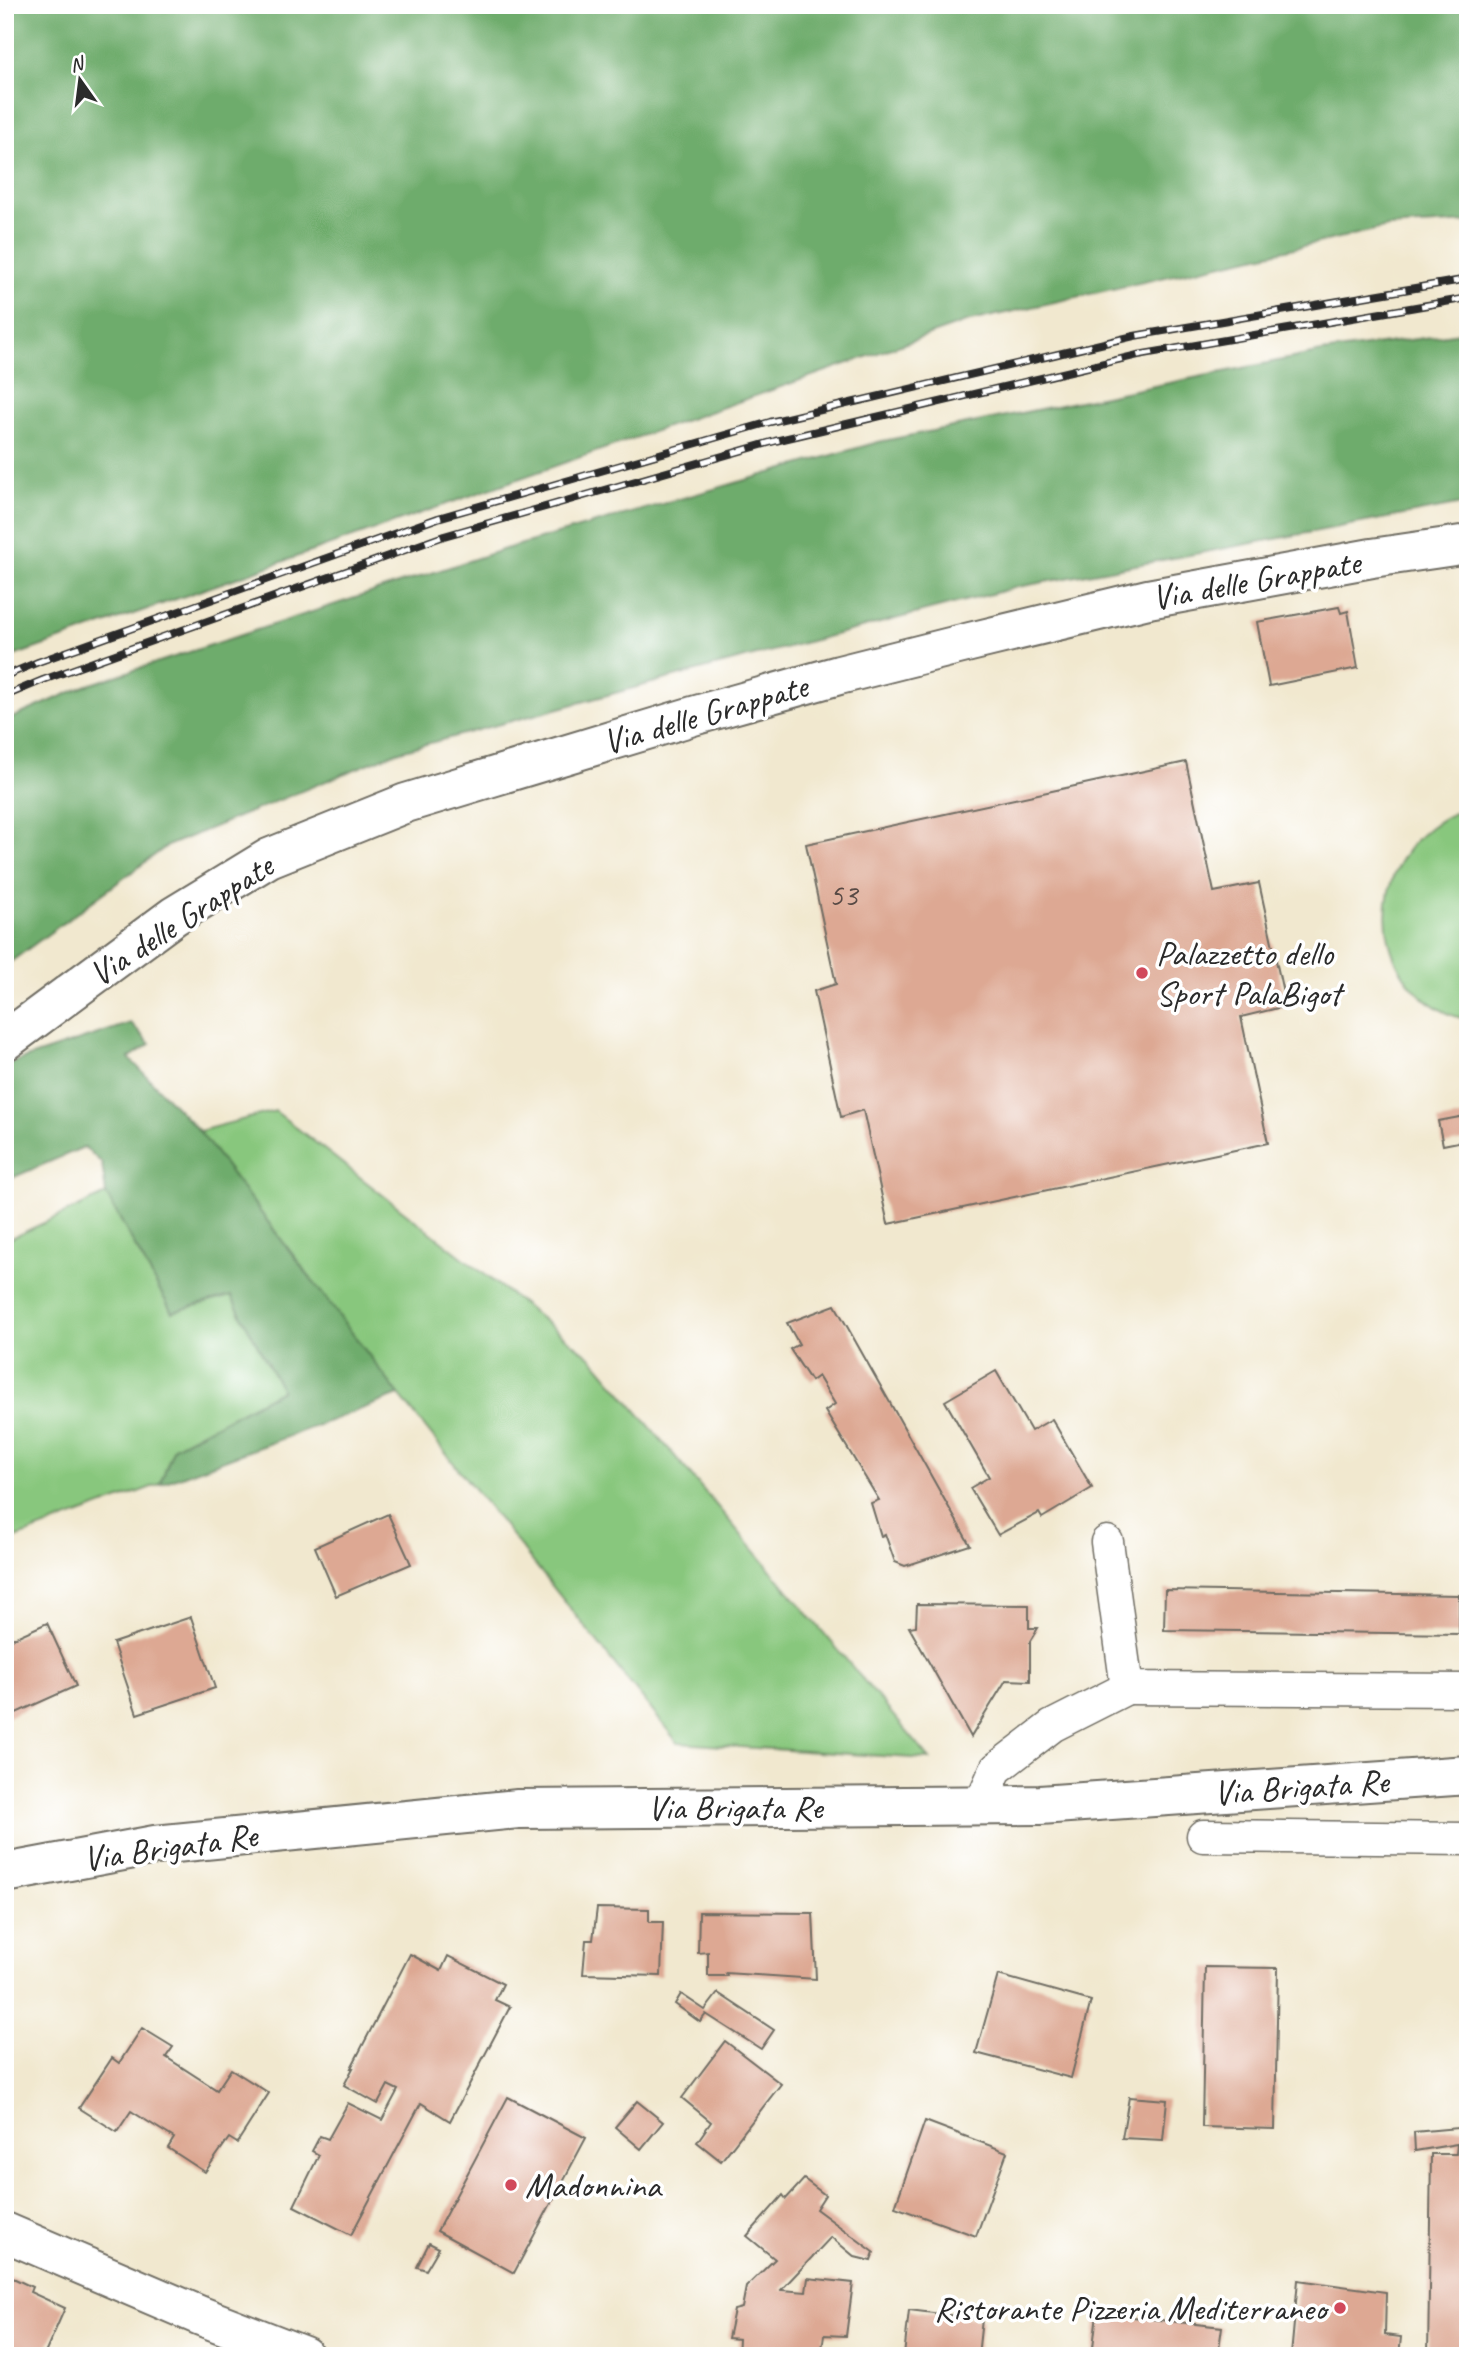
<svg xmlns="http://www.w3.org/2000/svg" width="1473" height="2361" font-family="Caveat,sans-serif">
  <rect width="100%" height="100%" fill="#fff"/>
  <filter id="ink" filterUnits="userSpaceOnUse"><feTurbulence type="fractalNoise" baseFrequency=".0143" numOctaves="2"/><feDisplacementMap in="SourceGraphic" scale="14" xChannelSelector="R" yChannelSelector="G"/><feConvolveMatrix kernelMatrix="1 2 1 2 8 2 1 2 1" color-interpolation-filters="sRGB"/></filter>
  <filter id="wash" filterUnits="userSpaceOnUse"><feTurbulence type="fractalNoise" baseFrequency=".00686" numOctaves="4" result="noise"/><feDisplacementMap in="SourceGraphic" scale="28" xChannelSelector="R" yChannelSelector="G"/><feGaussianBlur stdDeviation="1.57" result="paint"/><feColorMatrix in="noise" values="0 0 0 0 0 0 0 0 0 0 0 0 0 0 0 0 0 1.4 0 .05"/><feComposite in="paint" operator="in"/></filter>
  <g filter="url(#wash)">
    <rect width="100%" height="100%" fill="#f1e8cf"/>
    <!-- green -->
    <g fill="#88c77d" stroke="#5a7954" stroke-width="2">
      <path d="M1468,809V1020C1385,1000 1360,899 1417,839C1431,825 1448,813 1468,809Z"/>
      <polygon points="275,1111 593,1359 930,1759 678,1743 399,1395 199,1131"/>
      <polygon points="106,1194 172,1312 231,1295 282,1390 174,1447 160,1484 5,1542 5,1241"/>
    </g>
    <!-- forest -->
    <g fill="#6eac6c" stroke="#4c6c4c" stroke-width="2">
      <polygon points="5,5 1468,5 1468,222 1388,227 966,322 5,659"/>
      <polygon points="1468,332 1468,503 1018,587 715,666 397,752 167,846 5,966 5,721 85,686 505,549 878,442 1322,352"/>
      <polygon points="131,1023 150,1044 129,1058 199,1131 399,1395 160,1484 174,1447 282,1390 231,1296 172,1312 106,1194 102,1163 84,1147 5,1181 5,1065"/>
    </g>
    <g id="blocks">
      <!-- building -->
      <g fill="#dda893">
        <polygon points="1339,607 1341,613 1348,611 1358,668 1269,686 1257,622"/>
        <polygon points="1186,762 1214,892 1259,883 1286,1006 1241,1017 1268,1143 888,1224 863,1110 841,1117 814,991 836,984 806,844"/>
        <polygon points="1465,1116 1468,1140 1443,1145 1438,1121"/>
        <polygon points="835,1305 970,1545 905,1566 895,1562 885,1534 881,1536 871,1503 879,1500 825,1411 835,1404 818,1376 811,1381 790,1349 799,1344 787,1323"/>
        <polygon points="996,1371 1031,1431 1052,1419 1092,1488 1042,1518 1039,1513 998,1535 970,1488 989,1477 945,1401"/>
        <polygon points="388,1514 411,1564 336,1596 315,1547"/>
        <polygon points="1165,1590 1459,1595 1459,1634 1164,1630"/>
        <polygon points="917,1604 1029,1605 1029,1628 1038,1628 1030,1641 1030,1681 1006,1680 971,1737 909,1627 916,1626"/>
        <polygon points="191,1617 215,1688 137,1714 113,1643"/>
        <polygon points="47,1623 76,1686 5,1718 5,1642"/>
        <polygon points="597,1908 649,1909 649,1922 663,1922 661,1976 583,1974 586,1940 593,1940"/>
        <polygon points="699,1912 813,1913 816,1979 726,1973 727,1976 708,1976 708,1952 698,1953"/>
        <polygon points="410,1954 441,1971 448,1956 503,1984 495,2000 510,2007 450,2121 421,2103 351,2235 294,2206 319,2155 312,2151 320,2136 328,2139 348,2103 382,2120 398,2090 388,2085 378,2104 344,2085 353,2068 351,2068"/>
        <polygon points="1205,1967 1278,1968 1275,2129 1202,2127"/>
        <polygon points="998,1975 1091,2001 1071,2078 976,2053"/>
        <polygon points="718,1993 774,2030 761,2049 706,2014 700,2022 675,2004 681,1994 705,2010"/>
        <polygon points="142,2028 173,2047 166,2057 217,2090 231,2069 269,2093 237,2143 229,2138 205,2172 168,2148 174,2138 131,2111 117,2132 79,2108 112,2058 119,2063"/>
        <polygon points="725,2041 781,2084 721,2161 697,2142 711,2122 682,2098"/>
        <polygon points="508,2097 586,2138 514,2273 437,2231"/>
        <polygon points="1129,2097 1167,2100 1163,2140 1122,2138"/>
        <polygon points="637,2101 663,2122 641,2149 615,2127"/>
        <polygon points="925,2121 1007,2152 976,2236 895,2207"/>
        <polygon points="1468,2127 1468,2356 1428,2356 1431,2154 1456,2154 1457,2144 1415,2151 1414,2132"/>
        <polygon points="804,2179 825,2195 816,2209 874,2252 871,2261 855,2257 831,2237 781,2290 806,2292 808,2278 853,2283 846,2336 824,2335 821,2356 738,2356 739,2339 728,2338 734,2310 742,2308 746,2287 775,2259 747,2236 783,2195 786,2199"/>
        <polygon points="429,2243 439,2248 426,2270 417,2267"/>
        <polygon points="11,2277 32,2287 30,2292 65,2308 44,2356 20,2356 5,2349 5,2281 9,2283"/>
        <polygon points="1298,2280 1386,2292 1385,2335 1401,2337 1399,2356 1291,2356"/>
        <polygon points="909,2310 982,2319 978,2356 904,2356"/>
        <polygon points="1097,2313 1222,2327 1218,2356 1092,2356"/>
      </g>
    </g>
  </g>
  <g filter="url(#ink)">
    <use href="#blocks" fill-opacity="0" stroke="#706d64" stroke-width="2"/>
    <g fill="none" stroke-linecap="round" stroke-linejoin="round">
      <defs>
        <g id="street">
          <polyline points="1107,1542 1127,1688 1468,1690"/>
          <polyline points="980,1805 996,1769 1052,1726 1127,1688"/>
          <polyline points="1203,1836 1468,1839"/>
        </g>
        <g id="secondary">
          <polyline points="5,1041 174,916 269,858 406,803 693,716 839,675 970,642 1148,599 1372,558 1468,544"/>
          <polyline points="5,2232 201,2316 304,2356"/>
        </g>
        <polyline id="primary" points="5,1873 155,1845 518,1809 1040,1805 1468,1775"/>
      </defs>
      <!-- street casing -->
      <use href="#street" stroke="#706d64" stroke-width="35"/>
      <!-- secondary casing -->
      <use href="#secondary" stroke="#706d64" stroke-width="42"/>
      <!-- primary casing -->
      <use href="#primary" stroke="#706d64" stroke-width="42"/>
      <!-- street -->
      <use href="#street" stroke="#fff" stroke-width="32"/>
      <!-- secondary -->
      <use href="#secondary" stroke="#fff" stroke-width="38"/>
      <!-- primary -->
      <use href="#primary" stroke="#fff" stroke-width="38"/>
      <defs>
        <g id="rail">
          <polyline points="5,676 38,662 438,518 770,422 1134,336 1468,279"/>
          <polyline points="5,696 43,680 444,536 775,441 1138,355 1468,298"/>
        </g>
      </defs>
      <!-- rail casing -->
      <use href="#rail" stroke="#2b2b2b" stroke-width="8"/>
      <!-- rail -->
      <use href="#rail" stroke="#fff" stroke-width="5" stroke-dasharray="16" stroke-linecap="butt"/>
    </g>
  </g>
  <!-- markers -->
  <g fill="#d1495b" stroke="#fff" stroke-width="2.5">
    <circle cx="1142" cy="973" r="7"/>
    <circle cx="511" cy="2185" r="7"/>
    <circle cx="1340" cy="2308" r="7"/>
  </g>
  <g text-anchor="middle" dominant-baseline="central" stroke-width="7" stroke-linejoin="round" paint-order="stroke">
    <!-- number labels -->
    <g font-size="32" fill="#584a45">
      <text x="843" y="894">53</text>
    </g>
    <!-- street labels -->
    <g font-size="35" fill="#2b2b2b" stroke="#fff">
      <text transform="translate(1256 580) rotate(-10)">Via delle Grappate</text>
      <text transform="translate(705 714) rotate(-16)">Via delle Grappate</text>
      <text transform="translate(181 920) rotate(-33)">Via delle Grappate</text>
      <text transform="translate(1301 1787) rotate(-4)">Via Brigata Re</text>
      <text x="735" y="1807">Via Brigata Re</text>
      <text transform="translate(170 1847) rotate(-8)">Via Brigata Re</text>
    </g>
    <!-- poi labels -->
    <g font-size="35" fill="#2b2b2b" stroke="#fff" text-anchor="start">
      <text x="1156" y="953">Palazzetto dello<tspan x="1156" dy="40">Sport PalaBigot</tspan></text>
      <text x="525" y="2185">Madonnina</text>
      <text x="1326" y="2308" text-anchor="end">Ristorante Pizzeria Mediterraneo</text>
    </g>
  </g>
  <!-- margin -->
  <rect width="1473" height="2361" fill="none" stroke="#fff" stroke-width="28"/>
  <!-- north arrow -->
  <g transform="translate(80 80) rotate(346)" stroke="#ffffff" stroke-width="5" paint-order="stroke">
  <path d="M0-5L12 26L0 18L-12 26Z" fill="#2b2b2b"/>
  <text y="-10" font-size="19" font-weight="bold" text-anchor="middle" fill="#2b2b2b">N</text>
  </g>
</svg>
